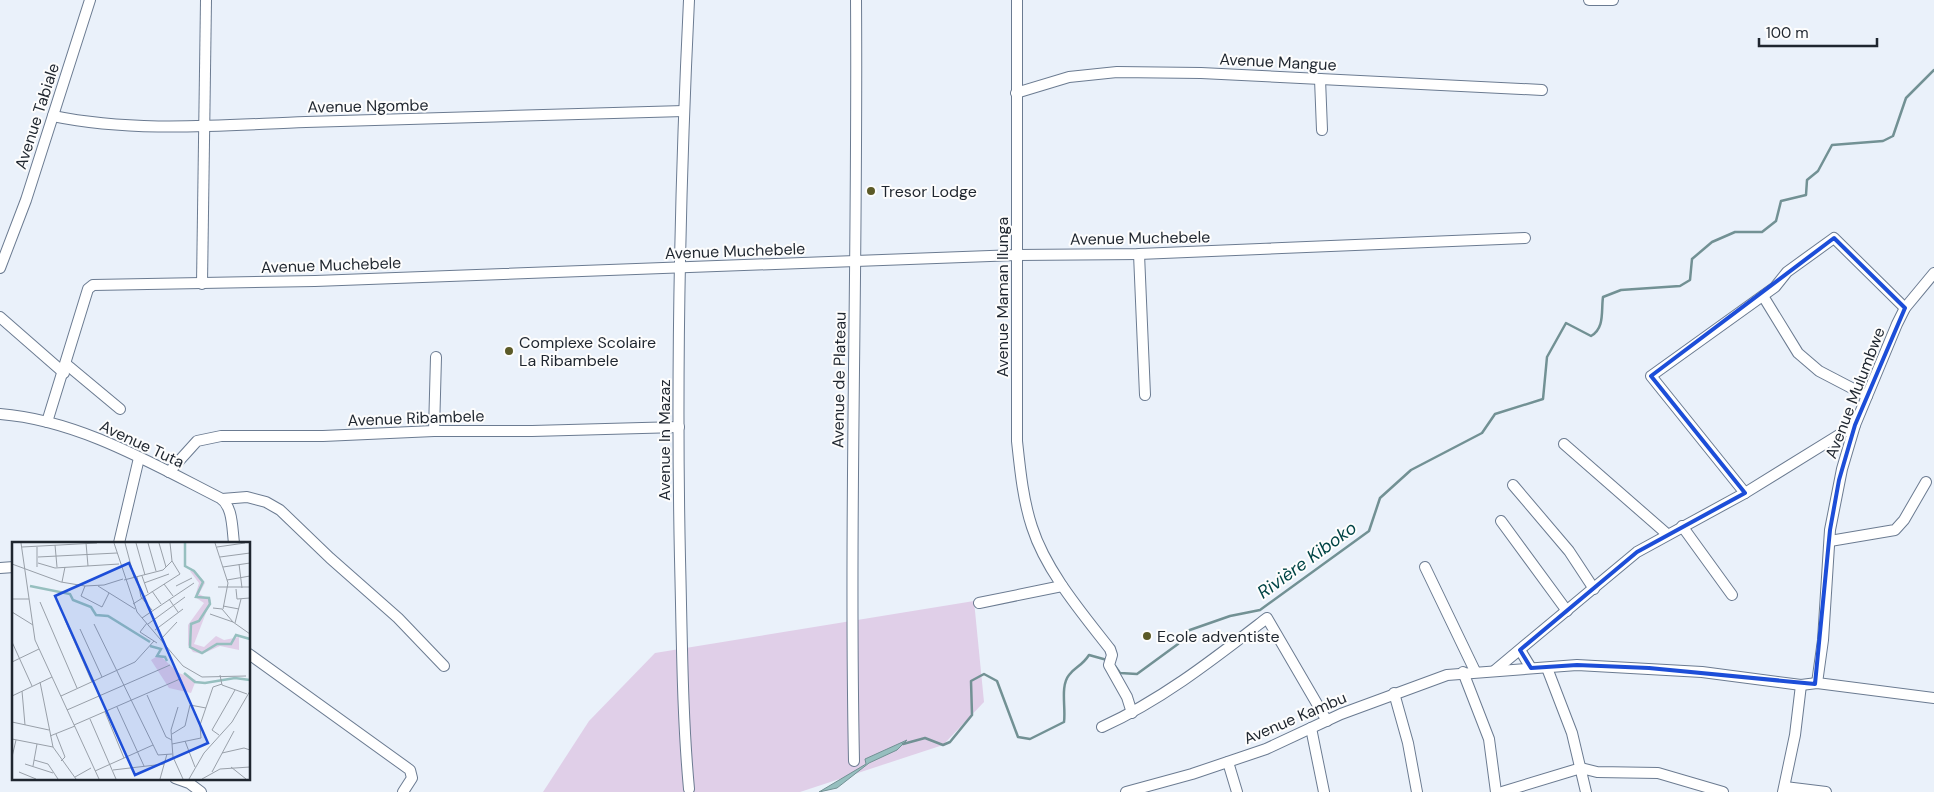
<svg xmlns="http://www.w3.org/2000/svg" width="1934" height="792" font-family="'DM Sans',sans-serif">
  <rect width="100%" height="100%" fill="#eaf1fa"/>
  <!-- green -->
  <polygon fill="#e0cfe8" points="974,601 984,702 943,745 800,792 543,792 589,721 655,653"/>
  <!-- water -->
  <polygon fill="#96bfbf" stroke="#729194" points="907,740 897,750 869,763 837,788 819,792 866,764 865,759"/>
  <g fill="none" stroke-linecap="round" stroke-linejoin="round">
    <!-- stream -->
    <g stroke="#729194" stroke-width="2.5">
      <path d="M1115,666L1120,673L1137,674L1178,644L1187,631L1230,616L1260,610L1369,531L1380,498L1411,470L1482,433L1495,414L1543,399L1547,357L1566,323L1591,336C1605,328 1601,311 1603,297L1621,290L1680,286L1690,280L1692,259L1712,242L1735,232H1762L1776,221L1781,201L1806,195L1807,180L1818,171L1832,145L1883,141L1893,136L1906,98L1934,70"/>
      <path d="M903,744L925,738L943,745L950,742L972,715L971,681L984,674L997,681L1018,737L1030,739L1064,722C1066,708 1060,686 1069,675C1075,667 1082,666 1089,655L1107,660"/>
    </g>
    <defs>
      <g id="minor">
        <path d="M1017,0V441C1020,469 1023,500 1032,527C1046,571 1082,613 1110,649L1112,655L1109,665L1127,697L1132,713"/>
        <polyline points="1589,0 1613,0"/>
        <polyline points="1320,79 1322,130"/>
        <polyline points="1016,93 1069,77 1117,72 1201,73 1542,90"/>
        <path d="M53,116C136,133 222,125 306,122C432,119 558,114 684,111"/>
        <polyline points="1139,254 1145,395"/>
        <polyline points="0,268 26,200 90,0"/>
        <polyline points="202,284 206,0"/>
        <polyline points="1763,296 1798,353 1819,371 1867,396"/>
        <polyline points="0,317 64,373"/>
        <polyline points="66,364 120,409"/>
        <path d="M0,414C78,420 151,463 220,498C233,506 232,528 234,543"/>
        <polyline points="47,422 88,289 93,285 315,281 1017,255 1139,254 1525,238"/>
        <polyline points="434,431 436,357"/>
        <polyline points="1564,444 1667,534"/>
        <polyline points="169,472 197,441 221,436 323,436 434,431 532,431 679,427"/>
        <polyline points="1513,485 1569,551 1594,589"/>
        <polyline points="1745,493 1651,376 1775,287 1787,272 1834,238 1905,308"/>
        <polyline points="222,499 247,497 266,502 280,510 330,558 398,618 444,666"/>
        <polyline points="1501,521 1567,611"/>
        <polyline points="1682,526 1732,595"/>
        <polyline points="1830,541 1895,530 1904,520 1926,482"/>
        <polyline points="119,543 139,458"/>
        <polyline points="1425,567 1475,671"/>
        <polyline points="0,568 14,567"/>
        <polyline points="979,603 1062,586"/>
        <polyline points="1520,650 1531,668"/>
        <polyline points="249,654 410,770 412,778 403,792"/>
        <polyline points="1547,668 1572,733 1586,792"/>
        <polyline points="1494,671 1637,552 1745,493 1855,425"/>
        <polyline points="1463,672 1489,739 1496,792"/>
        <polyline points="1817,683 1823,640 1830,530 1842,469 1855,425 1897,324 1905,308 1934,273"/>
        <polyline points="1394,693 1408,743 1417,792"/>
        <path d="M1102,727C1162,700 1215,658 1267,618L1327,721"/>
        <polyline points="1311,728 1324,792"/>
        <path d="M854,761C849,508 858,254 856,0"/>
        <polyline points="1228,762 1237,792"/>
        <polyline points="175,778 189,783 201,792"/>
        <polyline points="1785,787 1826,792"/>
        <path d="M689,789C682,713 682,636 680,559C676,372 680,186 689,0"/>
        <polyline points="1126,792 1192,774 1266,749 1341,714 1447,675 1577,665 1702,672 1801,685 1817,683 1934,698"/>
        <polyline points="1502,792 1581,768 1597,772 1658,773 1723,792"/>
        <polyline points="1783,792 1795,735 1801,685"/>
      </g>
    </defs>
    <!-- minor casing -->
    <use href="#minor" stroke="#6b7b91" stroke-width="12"/>
    <!-- minor -->
    <use href="#minor" stroke="#fff" stroke-width="10"/>
  </g>
  <!-- marked area -->
  <path fill="none" stroke="#1d4ed8" stroke-width="4" stroke-linejoin="round" d="M1834,238L1905,308L1855,425L1839,480L1830,530L1815,684L1649,668L1577,665L1531,668L1520,650L1637,552L1745,493L1651,376Z"/>
  <!-- markers -->
  <g fill="#5b5a27" stroke="#fdfdfd" stroke-width="2">
    <circle cx="871" cy="191" r="5"/>
    <circle cx="509" cy="351" r="5"/>
    <circle cx="1147" cy="636" r="5"/>
  </g>
  <g text-anchor="middle" dominant-baseline="central" stroke-width="4" stroke-linejoin="round" paint-order="stroke">
    <!-- street labels -->
    <g font-size="16" fill="#1f262f" stroke="#fdfdfd">
      <text transform="translate(1278 62) rotate(3)">Avenue Mangue</text>
      <text transform="translate(368 106) rotate(-1)">Avenue Ngombe</text>
      <text transform="translate(37 116) rotate(-72)">Avenue Tabiale</text>
      <text transform="translate(1140 238) rotate(-1)">Avenue Muchebele</text>
      <text transform="translate(735 251) rotate(-2)">Avenue Muchebele</text>
      <text transform="translate(331 265) rotate(-2)">Avenue Muchebele</text>
      <text transform="translate(1002 297) rotate(-90)">Avenue Maman Ilunga</text>
      <text transform="translate(839 380) rotate(-89)">Avenue de Plateau</text>
      <text transform="translate(1855 393) rotate(-69)">Avenue Mulumbwe</text>
      <text transform="translate(416 418) rotate(-2)">Avenue Ribambele</text>
      <text transform="translate(664 440) rotate(-90)">Avenue In Mazaz</text>
      <text transform="translate(142 444) rotate(25)">Avenue Tuta</text>
      <text transform="translate(1295 718) rotate(-23)">Avenue Kambu</text>
    </g>
    <!-- poi labels -->
    <g font-size="16" fill="#1f262f" stroke="#fdfdfd" text-anchor="start">
      <text x="881" y="191">Tresor Lodge</text>
      <text x="519" y="342">Complexe Scolaire<tspan x="519" dy="18">La Ribambele</tspan></text>
      <text x="1157" y="636">Ecole adventiste</text>
    </g>
    <!-- water labels -->
    <g font-size="18" font-style="italic" fill="#014445" stroke="#fdfdfd">
      <text transform="translate(1307 560) rotate(-36)">Rivière Kiboko</text>
    </g>
  </g>
  <!-- overview -->
  <g transform="translate(12 542)">
    <rect width="238" height="238" fill="#eaf1fa"/>
    <path d="M182,28L193,41L187,52L199,58L182,102L192,105L204,94L212,98L227,95V108L208,104L190,112L181,110L176,103V83L192,61L183,55L187,41L178,29ZM147,113L167,131L184,138L179,151L157,146L139,118Z" fill="#e0cfe8"/>
    <path fill="none" stroke="#96bfbf" stroke-width="2.5" d="M173,1V24L182,29L191,40L184,55L197,56L198,62L187,79L179,82L178,105L190,111L205,102H219L224,93L238,97M18,44L58,52L61,58L79,65L84,73L96,74L138,100M138,104L149,107L145,114L153,115L155,119M172,131L183,140L193,141L223,136L238,138"/>
    <path fill="none" stroke="#99a0a9" stroke-width="1" d="M9,1L23,98L87,237M74,1L76,24M102,1L125,70L171,124L190,135L234,134M113,1L122,35M124,1L133,33M136,1L144,29M147,1L154,25M158,1L160,19L168,32M203,1L216,41L211,67M43,3L45,25M10,5L85,1M25,5V25M205,5L233,1M26,15L105,11M208,15L238,11M26,21L43,26L107,22M0,22L49,40L73,44L92,43L111,37M227,22L230,46M211,25L238,21M130,34L136,51M125,35L129,55L140,68M112,38L151,28L160,19M215,38L238,34M50,40L53,25M132,41L157,32M152,42L161,54M73,44L69,54L90,65L97,51M86,44L123,67M164,44L180,36M206,45H238M224,47L225,57L238,56M140,49L149,62M0,57H17M157,57L166,70M28,60L65,146M121,62L168,32M211,64L227,67M201,66L210,67L221,80M0,70L21,83M198,72L221,80L238,92M130,76L182,41M53,78L80,140M135,81L128,90L145,101M223,81L229,57M82,82L146,213L160,212M136,82L173,55M68,87L90,135M143,88L171,67M150,96L165,80M0,100L20,144M0,120L27,107M208,133L210,143L235,152M28,140L41,205L64,237M10,149L13,183M135,153L154,195L160,198M0,154L40,135M49,154L123,120L142,99M105,165L132,224M166,165L159,188L161,215L171,237M55,168L158,123M93,170L112,216M78,177L104,237M0,180L37,188M62,183L168,137M44,192L53,215L49,219M160,192L173,184L178,163L194,166M207,193L200,188L223,148M38,194L63,184M0,197L41,205M173,199L183,225M160,202L189,196L188,183L201,145L210,142M210,211L232,206L238,208M0,215L4,198M22,218L36,222L46,237M13,222L41,231M21,224L25,202M219,225L234,237M101,228L152,222M83,229L141,203M7,230L24,237M200,230L222,189M63,235L79,226M148,237L155,212M177,237L192,211L220,180L238,149M190,237L208,227L238,225"/>
    <path fill="#1d4ed8" fill-opacity="0.15" stroke="#1d4ed8" stroke-width="2.5" d="M117,21L196,201L123,233L43,54Z"/>
    <rect width="238" height="238" fill="none" stroke="#1f262f" stroke-width="2.5"/>
  </g>
  <!-- scale -->
  <path d="M1759 38v8h118v-8" fill="none" stroke="#1f262f" stroke-width="2.5"/>
  <text x="1766" y="38" font-size="15" fill="#1f262f" stroke="#fdfdfd" stroke-width="4" paint-order="stroke">100 m</text>
</svg>
